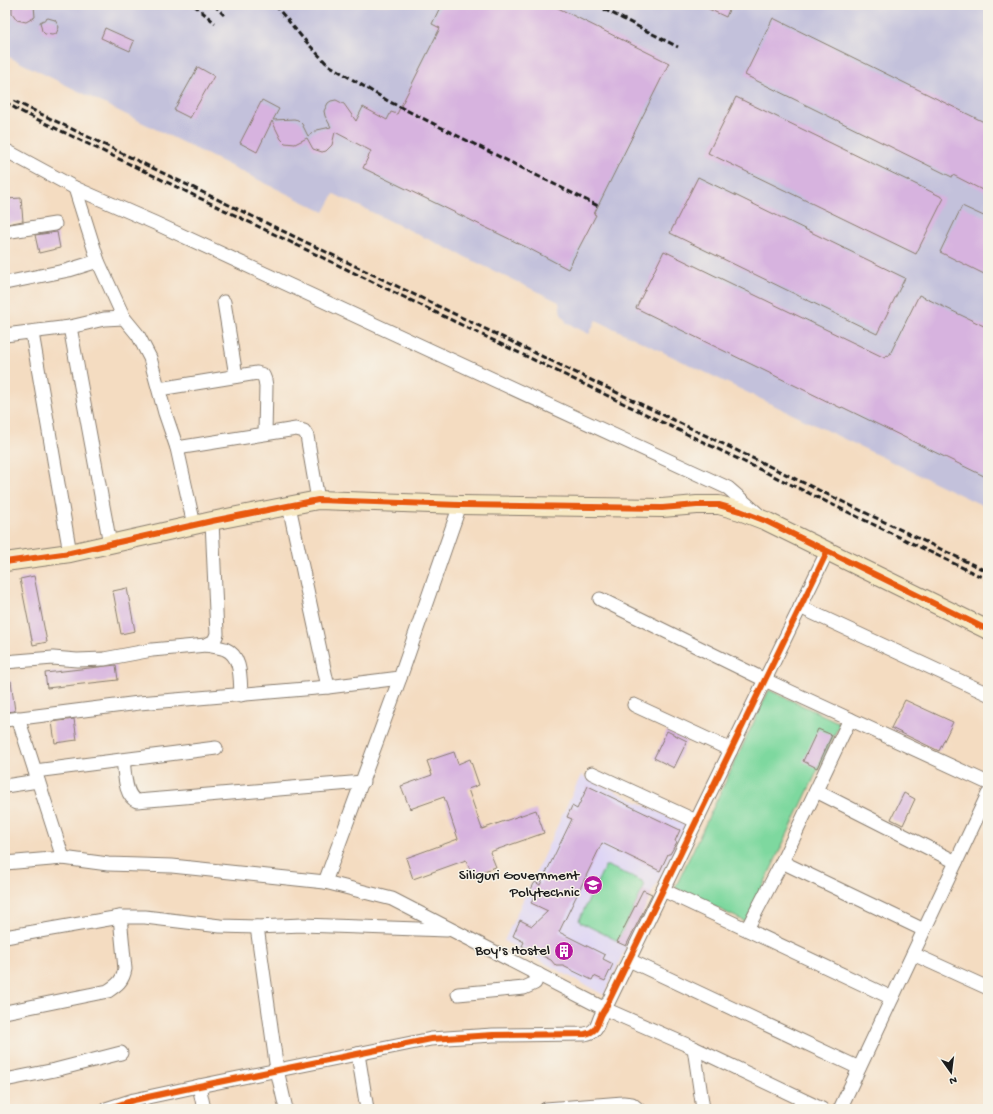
<svg xmlns="http://www.w3.org/2000/svg" width="993" height="1114" font-family="'Gochi Hand',sans-serif">
  <rect width="100%" height="100%" fill="#f7f3e8"/>
  <filter id="ink" filterUnits="userSpaceOnUse"><feTurbulence type="fractalNoise" baseFrequency=".025" numOctaves="2"/><feDisplacementMap in="SourceGraphic" scale="8" xChannelSelector="R" yChannelSelector="G"/><feConvolveMatrix kernelMatrix="1 2 1 2 8 2 1 2 1" color-interpolation-filters="sRGB"/></filter>
  <filter id="wash" filterUnits="userSpaceOnUse"><feTurbulence type="fractalNoise" baseFrequency=".012" numOctaves="4" result="noise"/><feDisplacementMap in="SourceGraphic" scale="16" xChannelSelector="R" yChannelSelector="G"/><feGaussianBlur stdDeviation="0.9" result="paint"/><feColorMatrix in="noise" values="0 0 0 0 0 0 0 0 0 0 0 0 0 0 0 0 0 1.4 0 .05"/><feComposite in="paint" operator="in"/></filter>
  <g filter="url(#wash)">
    <rect width="100%" height="100%" fill="#f4dcc1"/>
    <!-- built -->
    <polygon fill="#ded5f5" points="581,775 688,826 652,892 604,995 504,941"/>
    <!-- industrial -->
    <polygon fill="#c3c1db" points="5,5 988,5 988,508 596,320 589,334 567,323 561,314 559,302 334,194 324,212 5,55"/>
    <!-- green -->
    <g fill="#7ed89f" stroke="#4d7a5e">
      <polygon points="769,690 840,723 746,922 675,888"/>
      <polygon points="605,866 608,866 642,881 644,887 618,941 580,922 579,920"/>
    </g>
    <g id="blocks">
      <!-- building -->
      <g fill="#d7b3df">
        <polygon points="12,5 34,5 35,17 26,22 17,20 12,13"/>
        <polygon points="441,5 552,5 669,63 594,214 596,215 568,269 528,248 363,168 371,151 335,132 332,145 326,151 322,152 313,149 307,138 295,144 285,143 281,139 272,121 257,152 240,143 262,100 279,109 273,120 294,119 298,120 302,124 308,136 317,130 331,127 325,116 324,111 328,103 331,101 336,100 344,104 356,121 363,107 387,120 391,112 397,114 440,28 432,24"/>
        <polygon points="700,5 731,5 726,17"/>
        <polygon points="48,18 55,20 59,27 56,34 52,35 45,34 42,31 40,22"/>
        <polygon points="773,18 988,124 988,193 953,175 952,177 745,75"/>
        <polygon points="105,28 134,41 130,51 101,38"/>
        <polygon points="198,67 214,76 190,118 174,110"/>
        <polygon points="736,97 944,198 916,254 708,153"/>
        <polygon points="698,177 905,278 877,334 670,233"/>
        <polygon points="21,198 23,221 7,224 6,199"/>
        <polygon points="962,206 988,218 988,276 940,252"/>
        <polygon points="57,232 60,248 39,253 35,235"/>
        <polygon points="664,251 885,358 887,355 889,356 919,295 988,328 988,478 842,407 841,408 636,308"/>
        <polygon points="34,576 47,642 33,645 20,579"/>
        <polygon points="127,588 135,631 121,634 113,591"/>
        <polygon points="116,665 118,680 47,688 45,673"/>
        <polygon points="11,681 15,711 5,712 5,682"/>
        <polygon points="905,700 953,722 939,751 891,728"/>
        <polygon points="74,719 77,740 55,743 52,722"/>
        <polygon points="818,729 832,735 817,768 803,761"/>
        <polygon points="667,731 687,741 674,768 654,758"/>
        <polygon points="454,752 458,764 470,759 479,785 468,789 482,829 536,810 544,833 490,852 496,867 472,875 466,860 413,879 406,858 458,839 444,797 410,809 401,786 432,775 427,761"/>
        <polygon points="588,786 680,830 675,841 677,842 670,854 668,854 660,871 602,843 559,932 605,955 603,959 613,964 605,981 594,976 592,980 563,966 556,966 551,960 522,946 524,942 513,936 520,920 532,926 548,911 531,903 535,896 529,893 535,882 540,885 572,819 567,817 572,806 577,809"/>
        <polygon points="904,793 915,799 903,825 891,819"/>
        <polygon points="643,890 652,894 626,946 617,942"/>
      </g>
    </g>
  </g>
  <g filter="url(#ink)">
    <use href="#blocks" fill-opacity="0" stroke="#887c6e" stroke-width="1"/>
    <g fill="none" stroke-linecap="round" stroke-linejoin="round">
      <defs>
        <g id="street">
          <polyline points="5,150 75,188 155,223 728,488 759,515"/>
          <polyline points="75,188 98,261 124,318 138,335 150,358 165,413 177,448 194,525"/>
          <polyline points="5,232 55,224"/>
          <polyline points="5,283 69,270 98,261"/>
          <polyline points="224,302 236,376"/>
          <polyline points="70,327 110,544"/>
          <polyline points="32,333 70,553"/>
          <polyline points="5,335 70,327 104,319 124,318"/>
          <polyline points="159,389 257,373 263,375 265,380 266,386 265,433"/>
          <polyline points="177,448 296,429 304,431 307,436 318,500"/>
          <polyline points="289,506 328,687"/>
          <polyline points="600,599 765,680 988,783"/>
          <polyline points="800,607 988,694"/>
          <path d="M206,645C212,646 219,647 225,649C242,656 240,679 241,695"/>
          <polyline points="5,662 53,658 77,660 104,659 152,650 206,645 214,641 217,634 212,521"/>
          <polyline points="634,705 731,750"/>
          <polyline points="18,718 63,858"/>
          <polyline points="5,720 139,703 328,687 400,678"/>
          <path d="M123,760C125,772 124,796 137,801L363,782"/>
          <polyline points="35,771 216,748"/>
          <polyline points="592,773 696,821"/>
          <polyline points="5,786 38,781"/>
          <polyline points="816,791 956,862"/>
          <polyline points="782,862 924,930"/>
          <polyline points="5,863 63,858 108,864 172,866 325,882 392,899 605,1009 694,1048 822,1109"/>
          <polyline points="325,882 400,678 460,505"/>
          <polyline points="663,890 892,998"/>
          <polyline points="257,927 277,1070 286,1109"/>
          <polyline points="747,929 782,862 850,719"/>
          <polyline points="5,937 120,917 145,917 220,926 257,927 302,925 447,930"/>
          <polyline points="913,954 988,988"/>
          <polyline points="629,960 859,1068"/>
          <polyline points="458,994 524,988 535,983 538,974"/>
          <path d="M5,1012L108,991C117,985 123,981 125,969L120,917"/>
          <polyline points="694,1048 703,1109"/>
          <polyline points="358,1054 367,1109"/>
          <polyline points="5,1080 55,1070 121,1053"/>
          <polyline points="199,1086 204,1109"/>
          <path d="M106,1109L134,1100L199,1086L431,1039L493,1035L585,1034C601,1031 596,1020 605,1009L827,552"/>
          <polyline points="546,1109 623,1103 632,1104 638,1109"/>
          <polyline points="840,1109 988,794"/>
        </g>
        <polyline id="secondary" points="5,562 70,553 212,521 318,500 460,505 662,508 697,505 719,505 740,511 766,521 988,630"/>
      </defs>
      <!-- street casing -->
      <use href="#street" stroke="#887c6e" stroke-width="15"/>
      <!-- secondary casing -->
      <use href="#secondary" stroke="#887c6e" stroke-width="20"/>
      <!-- street -->
      <use href="#street" stroke="#fff" stroke-width="13"/>
      <!-- secondary -->
      <use href="#secondary" stroke="#f7e9c3" stroke-width="18"/>
      <!-- rail -->
      <g stroke="#1c1c1c" stroke-width="3" stroke-dasharray="6 3" stroke-linecap="butt">
        <polyline points="194,5 215,23"/>
        <polyline points="214,5 224,15"/>
        <polyline points="275,5 301,36 327,64 388,101 600,207"/>
        <polyline points="596,5 678,47"/>
        <polyline points="14,101 988,572"/>
        <polyline points="5,102 20,111 988,580"/>
      </g>
      <defs>
        <g id="cycleway">
          <polyline points="5,562 70,553 212,521 318,500 460,505 662,508 697,505 719,505 740,511 766,521 988,630"/>
          <path d="M106,1109L134,1100L199,1086L431,1039L493,1035L585,1034C601,1031 596,1020 605,1009L827,552"/>
        </g>
      </defs>
      <!-- cycleway casing -->
      <use href="#cycleway" stroke="#f7f3e8" stroke-width="8"/>
      <!-- cycleway -->
      <use href="#cycleway" stroke="#e8590c" stroke-width="6"/>
    </g>
  </g>
  <!-- icons -->
  <defs>
    <symbol id="university-disc" viewBox="-11 -11 22 22"><circle r="9.5" fill="#b5179e" stroke="#f7f3e8"/><path d="M0-5L7-2L0 1L-7-2ZM-4 1L0 2.5L4 1V4Q0 6-4 4Z" fill="#fff"/></symbol>
    <symbol id="building-disc" viewBox="-11 -11 22 22"><circle r="9.5" fill="#b5179e" stroke="#f7f3e8"/><path d="M-4-6H4V6H1V3H-1V6H-4ZM-2.5-4.3h1.7v1.8h-1.7ZM.8-4.3h1.7v1.8H.8ZM-2.5-1h1.7V.8h-1.7ZM.8-1h1.7V.8H.8Z" fill="#fff"/></symbol>
  </defs>
  <g fill-rule="evenodd">
    <use href="#university-disc" x="582" y="874" width="22" height="22"/>
    <use href="#building-disc" x="553" y="940" width="22" height="22"/>
  </g>
  <g text-anchor="middle" dominant-baseline="central" stroke-width="3" stroke-linejoin="round" paint-order="stroke">
    <!-- poi labels -->
    <g font-size="15" fill="#1c1c1c" stroke="#f7f3e8" text-anchor="end">
      <text x="579" y="876">Siliguri Government<tspan x="579" dy="17">Polytechnic</tspan></text>
      <text x="550" y="951">Boy's Hostel</text>
    </g>
  </g>
  <!-- margin -->
  <rect width="993" height="1114" fill="none" stroke="#f7f3e8" stroke-width="20"/>
  <!-- north arrow -->
  <g transform="translate(951 1072) rotate(166)" stroke="#f7f3e8" stroke-width="3" paint-order="stroke">
  <path d="M0-3L7 15L0 10L-7 15Z" fill="#1c1c1c"/>
  <text y="-6" font-size="11" font-weight="bold" text-anchor="middle" fill="#1c1c1c">N</text>
  </g>
</svg>
